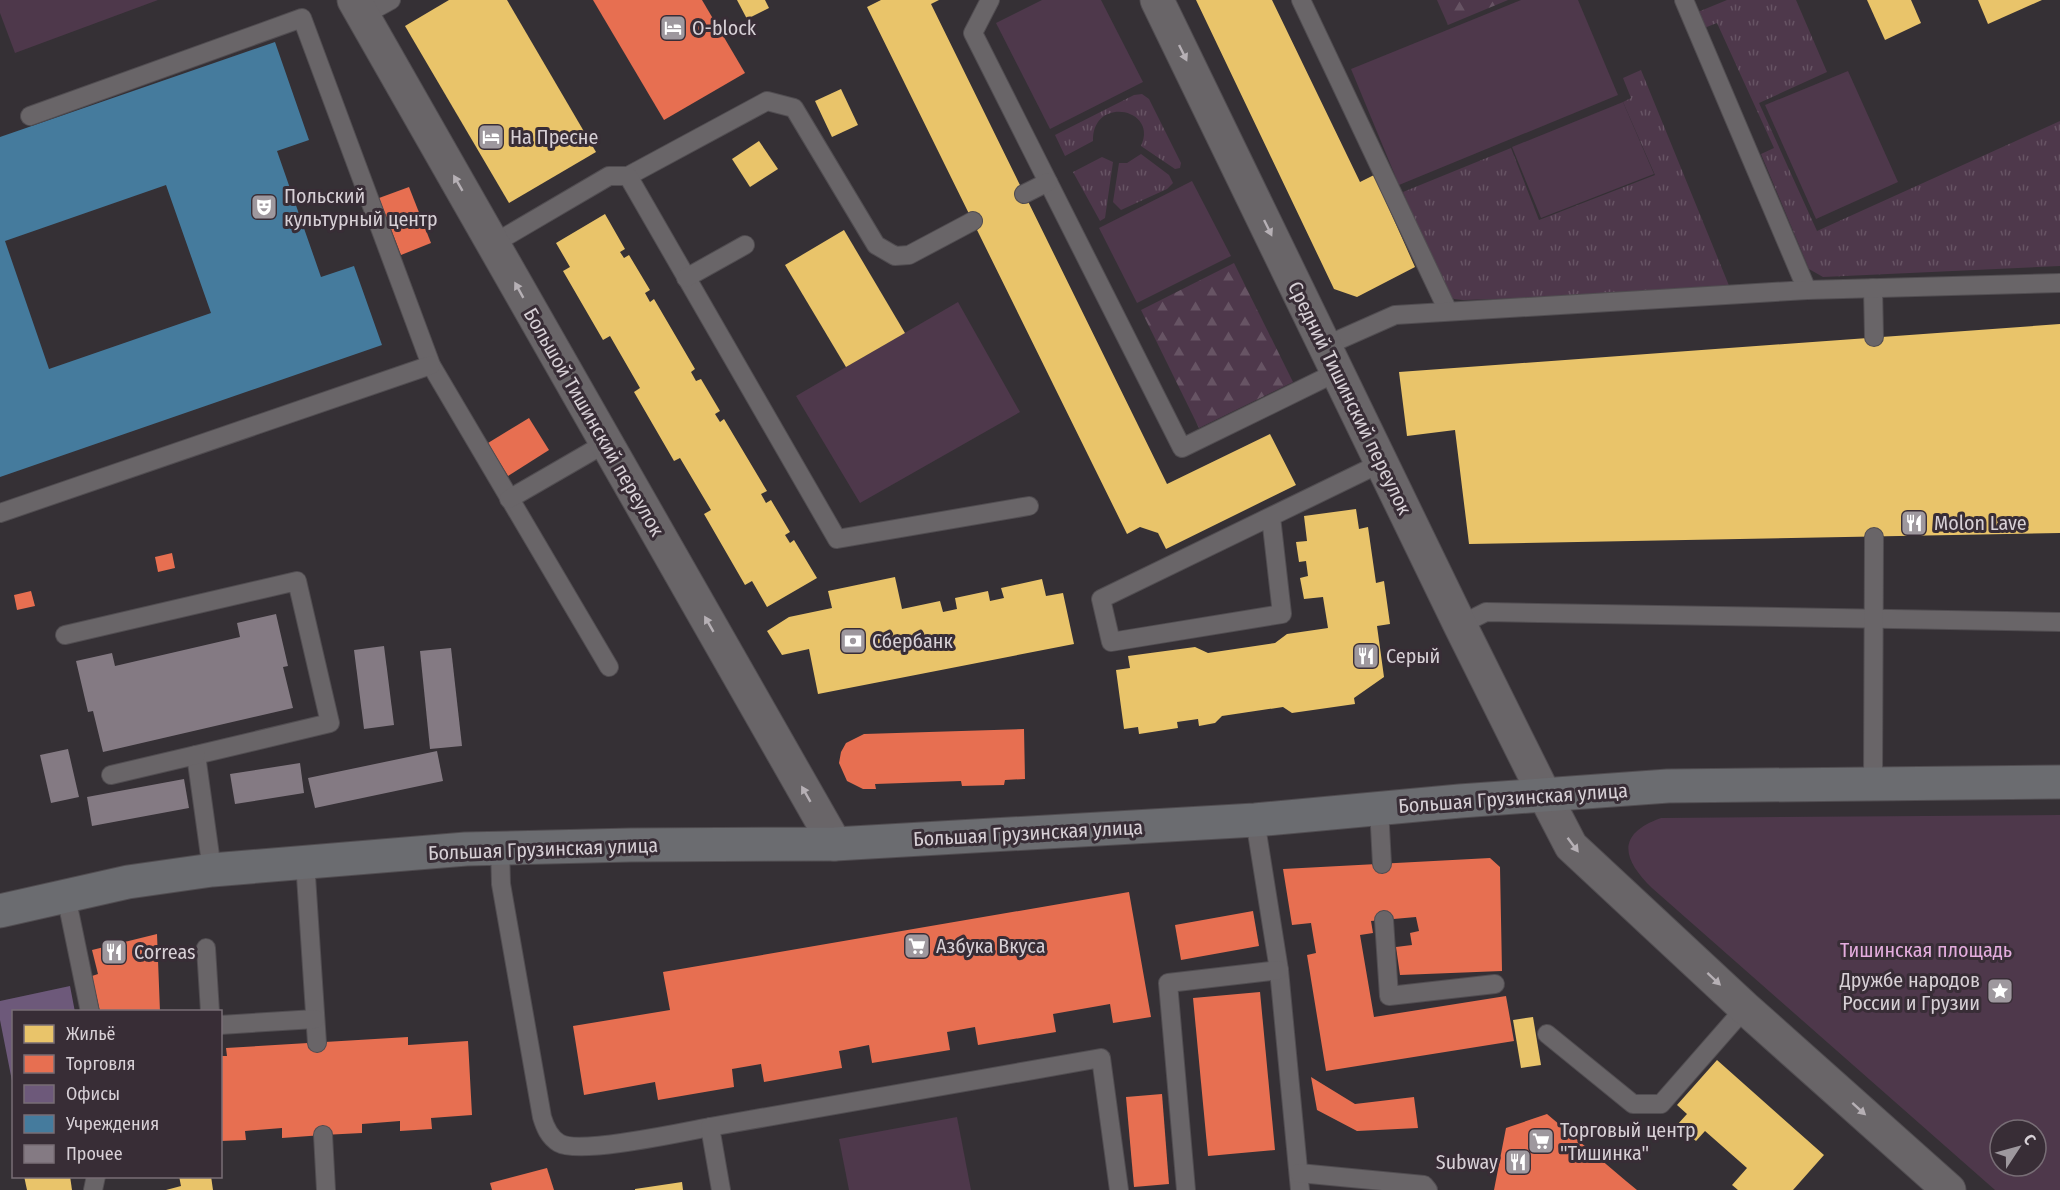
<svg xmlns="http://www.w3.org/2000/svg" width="2060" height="1190" font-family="'Fira Sans Condensed',sans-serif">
  <defs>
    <pattern id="grass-tufts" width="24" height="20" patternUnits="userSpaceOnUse" patternTransform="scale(1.5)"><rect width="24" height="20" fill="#4e384b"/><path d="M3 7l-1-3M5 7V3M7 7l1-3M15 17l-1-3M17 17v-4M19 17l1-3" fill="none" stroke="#675464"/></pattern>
    <pattern id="forest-firs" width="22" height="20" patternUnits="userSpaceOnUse" patternTransform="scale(1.5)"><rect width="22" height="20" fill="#4e384b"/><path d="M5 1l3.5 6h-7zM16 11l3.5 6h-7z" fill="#675464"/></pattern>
  </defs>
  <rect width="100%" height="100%" fill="#353035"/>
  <!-- grass -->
  <g fill="url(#grass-tufts)">
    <polygon points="1727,0 1796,0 1827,72 1759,103 1817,231 2060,121 2060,266 1823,277 1809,269 1761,154 1774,148 1717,23 1699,30 1693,14"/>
    <polygon points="1641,70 1730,288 1722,292 1463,300 1454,299 1448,295 1403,192 1511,148 1539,220 1655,175 1623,102 1631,98 1623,78"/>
    <path d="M1142,94L1149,99L1181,163L1180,168L1175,169L1141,146C1159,108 1092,95 1093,141L1065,156L1055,135L1134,95Z"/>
    <polygon points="1141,154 1169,175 1173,183 1167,189 1121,210 1113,202 1119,163 1127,163"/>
    <polygon points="1102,157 1113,162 1105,218 1100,221 1073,172"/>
  </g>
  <!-- forest -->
  <g fill="url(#forest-firs)">
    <polygon points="1437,0 1508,0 1448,25"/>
    <polygon points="1234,263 1293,382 1199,428 1141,310"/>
  </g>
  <!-- park -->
  <g fill="#4e384b" fill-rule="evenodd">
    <polygon points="0,0 158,0 15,53 0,13"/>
    <polygon points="1042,0 1101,0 1143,82 1050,129 996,23"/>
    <polygon points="1521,0 1578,0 1618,95 1399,185 1351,69"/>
    <polygon points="1848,71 1898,182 1816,219 1765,105"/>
    <polygon points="1623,102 1654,174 1541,218 1512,147"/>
    <polygon points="1192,181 1231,256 1137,303 1099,228"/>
    <polygon points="958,302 1020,412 860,503 796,396"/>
    <path d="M2060,815V1190H1995L1652,888C1622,859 1616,834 1661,818ZM2000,1130H2036V1166H2000Z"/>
    <polygon points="957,1117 971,1190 849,1190 839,1139"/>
  </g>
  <!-- homes -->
  <g fill="#e9c46a">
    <polygon points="449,0 507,0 596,152 509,203 405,26"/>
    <polygon points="737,0 765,0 769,8 747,19"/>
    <polygon points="881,0 939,0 931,4 1167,484 1270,434 1296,485 1166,549 1158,533 1140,527 1127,534 867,7"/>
    <polygon points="1196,0 1272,0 1360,182 1374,175 1415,267 1357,297 1334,289"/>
    <polygon points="1867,0 1911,0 1921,23 1885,40"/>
    <polygon points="1978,0 2042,0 1988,24"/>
    <polygon points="841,89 858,125 832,137 815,101"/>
    <polygon points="759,141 778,169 750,187 732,159"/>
    <polygon points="605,214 625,249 620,252 624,258 629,255 650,290 645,293 650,302 654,299 695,369 691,372 696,381 701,379 720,411 715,414 720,422 724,419 767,491 761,494 766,503 771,500 790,532 785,535 790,543 794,540 817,578 767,607 752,581 745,585 704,514 711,510 680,458 674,461 634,392 640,388 610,336 603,340 563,271 570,267 556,243"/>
    <polygon points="844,230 905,333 846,367 785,265"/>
    <polygon points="2060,324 2060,533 1469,544 1455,430 1407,436 1399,372"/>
    <polygon points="1356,509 1359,529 1368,527 1376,583 1384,581 1390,624 1377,626 1384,677 1354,698 1355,704 1292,713 1283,707 1222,716 1215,723 1199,726 1198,719 1177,722 1178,728 1139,734 1138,727 1124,729 1116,670 1130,668 1128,656 1195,647 1208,653 1275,643 1287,634 1328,628 1323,597 1304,599 1300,578 1308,576 1306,561 1299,562 1296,542 1307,541 1304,516"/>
    <polygon points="895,577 902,609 940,601 943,612 957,609 955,598 988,591 990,601 1004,598 1001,588 1042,579 1046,596 1063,593 1074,644 818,694 809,649 782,655 767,631 789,617 832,608 828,591"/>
    <polygon points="1533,1017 1541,1065 1521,1068 1513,1020"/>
    <polygon points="1717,1060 1824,1155 1793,1190 1738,1190 1732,1185 1747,1168 1705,1131 1696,1141 1677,1125 1687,1114 1677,1105"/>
    <polygon points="24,1176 70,1176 72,1190 27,1190"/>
    <polygon points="179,1176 211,1176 213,1190 166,1190 181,1186"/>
    <polygon points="682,1182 683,1190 635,1190 635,1189"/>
  </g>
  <!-- shops -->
  <g fill="#e76f51">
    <polygon points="593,0 702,0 745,73 664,120"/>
    <polygon points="409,187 431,243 401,255 379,198"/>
    <polygon points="529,418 549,450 508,476 488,443"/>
    <polygon points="172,553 175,568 158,572 155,557"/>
    <polygon points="31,591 35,606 17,610 14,595"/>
    <polygon points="1024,729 1025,779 1005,780 1004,785 962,786 961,781 875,784 876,789 863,789 847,781 839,763 841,752 846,743 864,734"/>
    <polygon points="1490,858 1500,867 1502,971 1400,975 1396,947 1412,945 1410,933 1419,931 1416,917 1371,921 1373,933 1360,935 1374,1017 1506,996 1514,1041 1326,1071 1307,955 1316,953 1311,923 1292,925 1283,869"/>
    <polygon points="1129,892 1151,1017 1113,1023 1110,1004 1053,1014 1056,1032 978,1045 975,1027 947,1032 950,1050 872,1063 869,1045 839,1051 842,1068 764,1082 761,1064 732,1069 734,1087 658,1100 655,1082 584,1095 573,1026 670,1010 663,972"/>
    <polygon points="1253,911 1259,946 1181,960 1175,925"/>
    <polygon points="157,934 160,1012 100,1012 92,976 98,974 92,950"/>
    <polygon points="1260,992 1275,1150 1208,1156 1193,998"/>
    <polygon points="408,1037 408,1045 468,1041 472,1115 431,1118 432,1129 400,1131 400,1121 362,1124 362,1133 323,1135 282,1138 282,1128 245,1131 246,1140 220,1141 220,1056 227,1056 226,1048"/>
    <polygon points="1311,1077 1355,1104 1414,1097 1418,1128 1357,1131 1317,1110"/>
    <polygon points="1162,1094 1169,1184 1134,1187 1126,1097"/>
    <polygon points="1547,1114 1626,1181 1637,1190 1494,1190 1506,1128"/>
    <polygon points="547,1168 554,1190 492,1190 490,1183"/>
  </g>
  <!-- offices -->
  <polygon fill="#6d597a" points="70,986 75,1012 14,1012 12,1081 0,1020 0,1001"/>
  <!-- public -->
  <path fill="#457b9d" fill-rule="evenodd" d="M275,42L309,140L277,151L321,277L354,266L382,345L0,477V137ZM166,185L211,313L49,369L5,241Z"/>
  <!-- building -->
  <g fill="#847a83">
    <polygon points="276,614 288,666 283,667 293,708 103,752 93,711 88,712 76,661 112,653 115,666 240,637 237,623"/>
    <polygon points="384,646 394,725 364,729 354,650"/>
    <polygon points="451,648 462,746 430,749 420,651"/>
    <polygon points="68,749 79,797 51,803 40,755"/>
    <polygon points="437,751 443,781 315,808 308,778"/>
    <polygon points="300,763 304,793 235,804 230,774"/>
    <polygon points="184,779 189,808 92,826 87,797"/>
  </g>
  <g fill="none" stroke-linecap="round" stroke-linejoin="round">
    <defs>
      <g id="service">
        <polyline points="990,0 973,33 1182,448 1337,372"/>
        <polyline points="1301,0 1448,311"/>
        <polyline points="1684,0 1807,290"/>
        <polyline points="362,16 391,0"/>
        <polyline points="30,116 302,18 431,365 609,667"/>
        <polyline points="628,176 767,101 794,108 876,245 895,256 909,255 973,221"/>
        <polyline points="1024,194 1048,182"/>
        <polyline points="493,244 609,176 628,176 837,539 1029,506"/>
        <polyline points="686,278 745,245"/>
        <polyline points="1873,288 1874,337"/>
        <polyline points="1325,346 1395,315 1807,290 2060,283"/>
        <polyline points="509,499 606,443"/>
        <polyline points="0,513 431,365"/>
        <polyline points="1271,517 1282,614 1111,642 1101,599 1381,463"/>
        <polyline points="1460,625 1486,612 2060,622"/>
        <polyline points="65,635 297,581 330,723 196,755 212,870"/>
        <polyline points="111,775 196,755"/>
        <polyline points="1873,784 1874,537"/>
        <polyline points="1379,808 1382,864"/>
        <polyline points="1255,820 1279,970 1300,1190"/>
        <path d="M500,847L501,884L542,1117C545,1127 549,1137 559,1143C579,1155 683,1132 710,1127"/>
        <polyline points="305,861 317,1043"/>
        <polyline points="66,896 90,1012"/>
        <polyline points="1384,920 1389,996 1495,984"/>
        <polyline points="206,948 210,1012"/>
        <polyline points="220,1025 315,1019"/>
        <polyline points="1547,1034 1633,1104 1661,1104 1745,1008"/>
        <polyline points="323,1135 326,1190"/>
        <polyline points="1299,1173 1424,1185 1428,1190"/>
        <polyline points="93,1190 96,1176"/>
        <polyline points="721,1190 710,1127 1101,1058 1119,1190"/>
        <polyline points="1186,1190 1168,983 1279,970"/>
      </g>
      <polyline id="minor" points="1157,0 1460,625 1544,794"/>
      <g id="tertiary">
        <polyline points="354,0 835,844"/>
        <polyline points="1544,794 1571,846 1745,1008 1949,1190"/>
      </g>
      <polyline id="secondary" points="0,911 128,882 212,870 466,849 631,845 835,844 1255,820 1460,801 1668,786 2060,782"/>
    </defs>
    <!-- service casing -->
    <use href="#service" stroke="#514d51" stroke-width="20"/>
    <!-- minor casing -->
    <use href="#minor" stroke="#514d51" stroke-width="35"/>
    <!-- tertiary casing -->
    <use href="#tertiary" stroke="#514d51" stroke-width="35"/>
    <!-- secondary casing -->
    <use href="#secondary" stroke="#514d51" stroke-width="35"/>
    <!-- service -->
    <use href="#service" stroke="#696568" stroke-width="18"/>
    <!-- minor -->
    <use href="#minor" stroke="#696568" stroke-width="33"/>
    <!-- tertiary -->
    <use href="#tertiary" stroke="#696568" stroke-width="33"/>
    <!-- secondary -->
    <use href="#secondary" stroke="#6b6c70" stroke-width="33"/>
  </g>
  <!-- one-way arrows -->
  <defs><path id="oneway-solid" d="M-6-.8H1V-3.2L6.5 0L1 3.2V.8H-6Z" transform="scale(1.5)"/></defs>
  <g fill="#b6b0b5">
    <use href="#oneway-solid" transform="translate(1183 53) rotate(64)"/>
    <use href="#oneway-solid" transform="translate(458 183) rotate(-120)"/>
    <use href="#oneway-solid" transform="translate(1268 228) rotate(64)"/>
    <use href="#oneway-solid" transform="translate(519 290) rotate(-119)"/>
    <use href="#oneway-solid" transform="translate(709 624) rotate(-120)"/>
    <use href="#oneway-solid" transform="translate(806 794) rotate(-120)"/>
    <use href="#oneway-solid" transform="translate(1573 845) rotate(53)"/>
    <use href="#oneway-solid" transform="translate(1714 979) rotate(43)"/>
    <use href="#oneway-solid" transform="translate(1859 1109) rotate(42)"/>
  </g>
  <!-- icons -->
  <defs>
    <symbol id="hotel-square" viewBox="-11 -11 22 22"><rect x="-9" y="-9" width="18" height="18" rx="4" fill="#9e989e" stroke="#382d36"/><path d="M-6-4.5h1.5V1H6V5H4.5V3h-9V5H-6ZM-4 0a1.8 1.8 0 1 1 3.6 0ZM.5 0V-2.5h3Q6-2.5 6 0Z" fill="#fff"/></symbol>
    <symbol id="theatre-square" viewBox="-11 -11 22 22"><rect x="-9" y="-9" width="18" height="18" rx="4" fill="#9e989e" stroke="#382d36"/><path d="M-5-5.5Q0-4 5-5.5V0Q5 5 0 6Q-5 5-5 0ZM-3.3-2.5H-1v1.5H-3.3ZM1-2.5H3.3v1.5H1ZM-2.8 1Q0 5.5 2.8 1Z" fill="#fff"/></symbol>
    <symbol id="restaurant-square" viewBox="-11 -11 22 22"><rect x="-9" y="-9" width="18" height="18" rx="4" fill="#9e989e" stroke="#382d36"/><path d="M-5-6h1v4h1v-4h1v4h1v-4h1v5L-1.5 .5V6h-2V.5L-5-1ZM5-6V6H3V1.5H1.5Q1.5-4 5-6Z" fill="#fff"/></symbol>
    <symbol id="bank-square" viewBox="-11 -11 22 22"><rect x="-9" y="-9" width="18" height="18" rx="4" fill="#9e989e" stroke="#382d36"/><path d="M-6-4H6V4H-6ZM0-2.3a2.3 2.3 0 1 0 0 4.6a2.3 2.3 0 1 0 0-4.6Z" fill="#fff"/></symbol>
    <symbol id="supermarket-square" viewBox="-11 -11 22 22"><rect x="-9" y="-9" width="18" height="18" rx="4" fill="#9e989e" stroke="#382d36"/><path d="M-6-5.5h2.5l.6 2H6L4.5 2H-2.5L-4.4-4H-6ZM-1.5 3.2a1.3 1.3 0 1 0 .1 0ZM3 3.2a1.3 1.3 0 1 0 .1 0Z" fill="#fff"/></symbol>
    <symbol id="sight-square" viewBox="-11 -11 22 22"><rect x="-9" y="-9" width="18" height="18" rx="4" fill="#9e989e" stroke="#382d36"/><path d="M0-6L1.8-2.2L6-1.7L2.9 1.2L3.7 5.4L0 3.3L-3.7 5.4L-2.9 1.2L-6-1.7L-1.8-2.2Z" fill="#fff"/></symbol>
  </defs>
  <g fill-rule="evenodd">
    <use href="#hotel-square" x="658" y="13" width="30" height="30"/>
    <use href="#hotel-square" x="476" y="122" width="30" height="30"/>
    <use href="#theatre-square" x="249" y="192" width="30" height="30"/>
    <use href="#restaurant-square" x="1899" y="508" width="30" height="30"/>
    <use href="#bank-square" x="838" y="626" width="30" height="30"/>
    <use href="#restaurant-square" x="1351" y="641" width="30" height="30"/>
    <use href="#supermarket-square" x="902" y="931" width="30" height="30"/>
    <use href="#restaurant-square" x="99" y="937" width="30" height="30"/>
    <use href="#sight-square" x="1985" y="976" width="30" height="30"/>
    <use href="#supermarket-square" x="1526" y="1126" width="30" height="30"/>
    <use href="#restaurant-square" x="1503" y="1147" width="30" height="30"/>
  </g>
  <g text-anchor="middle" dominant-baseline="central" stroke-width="6" stroke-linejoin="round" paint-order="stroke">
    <!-- poi labels -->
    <g font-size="20" fill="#d7d0d6" stroke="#382d36" text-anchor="start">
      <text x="692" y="28">O-block</text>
      <text x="510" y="137">На Пресне</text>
      <text x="284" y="196">Польский<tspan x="284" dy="23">культурный центр</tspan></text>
      <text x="1934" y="523">Molon Lave</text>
      <text x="872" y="641">Сбербанк</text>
      <text x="1386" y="656">Серый</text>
      <text x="936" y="946">Азбука Вкуса</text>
      <text x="134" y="952">Correas</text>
      <text x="1980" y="980" text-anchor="end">Дружбе народов<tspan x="1980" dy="23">России и Грузии</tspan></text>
      <text x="1560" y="1130">Торговый центр<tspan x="1560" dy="23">"Тишинка"</tspan></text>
      <text x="1498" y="1162" text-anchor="end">Subway</text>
    </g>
    <!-- street labels -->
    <g font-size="20" fill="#d7d0d6" stroke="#382d36">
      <text transform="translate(1350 398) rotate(64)">Средний Тишинский переулок</text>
      <text transform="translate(594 422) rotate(60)">Большой Тишинский переулок</text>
      <text transform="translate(1513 798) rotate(-4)">Большая Грузинская улица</text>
      <text transform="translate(1028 833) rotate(-3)">Большая Грузинская улица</text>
      <text transform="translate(543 849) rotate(-2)">Большая Грузинская улица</text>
    </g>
    <!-- park labels -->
    <g font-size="20" fill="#e4adde" stroke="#382d36">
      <text x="1926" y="950">Тишинская площадь</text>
    </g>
  </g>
  <!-- legend -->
  <rect x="12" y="1010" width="210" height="168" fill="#382d36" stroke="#786e76" stroke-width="1.5"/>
  <rect x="24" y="1025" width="30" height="18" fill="#e9c46a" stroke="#786e76" stroke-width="1.5"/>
  <text x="66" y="1040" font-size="18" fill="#d7d0d6">Жильё</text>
  <rect x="24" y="1055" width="30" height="18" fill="#e76f51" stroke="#786e76" stroke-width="1.5"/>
  <text x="66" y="1070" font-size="18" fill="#d7d0d6">Торговля</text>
  <rect x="24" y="1085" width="30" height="18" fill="#6d597a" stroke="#786e76" stroke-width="1.5"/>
  <text x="66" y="1100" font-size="18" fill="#d7d0d6">Офисы</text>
  <rect x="24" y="1115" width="30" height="18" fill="#457b9d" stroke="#786e76" stroke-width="1.5"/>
  <text x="66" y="1130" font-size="18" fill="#d7d0d6">Учреждения</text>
  <rect x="24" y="1145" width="30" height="18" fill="#847a83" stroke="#786e76" stroke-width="1.5"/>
  <text x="66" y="1160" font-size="18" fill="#d7d0d6">Прочее</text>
  <!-- north arrow -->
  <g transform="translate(2018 1148) rotate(54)"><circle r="28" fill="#382d36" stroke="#786e76" stroke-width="1.5"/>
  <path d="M0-4.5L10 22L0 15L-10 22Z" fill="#9e989e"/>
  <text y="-9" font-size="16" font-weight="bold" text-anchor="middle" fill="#d7d0d6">С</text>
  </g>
</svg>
